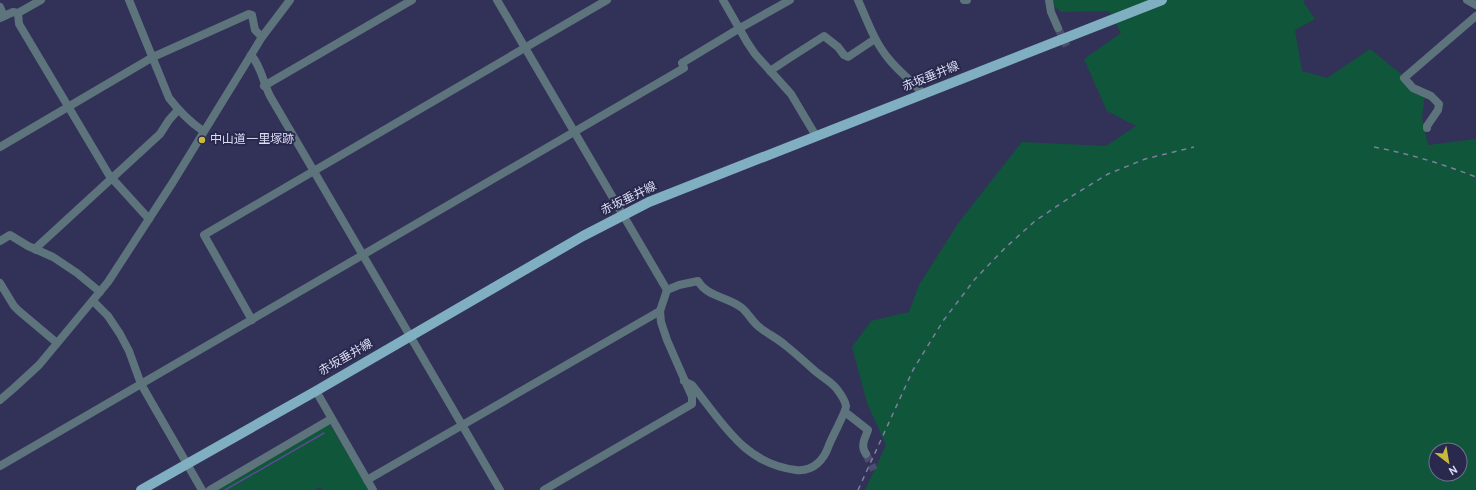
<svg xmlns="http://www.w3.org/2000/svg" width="1476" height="490" font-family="Overpass,'Noto Sans JP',sans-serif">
  <rect width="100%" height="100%" fill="#323258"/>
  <!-- green -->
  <g fill="#0f563b" fill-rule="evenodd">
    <path d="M1053,0H1304V3L1315,19L1295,30L1302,71L1327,78L1370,49L1425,93L1422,118L1428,145L1476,139V490H865L886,445L867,403L852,347L871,321L909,312L919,285L959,222L1022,142L1106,146L1136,126L1107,111L1084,59L1121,33L1109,11L1061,12L1055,7ZM1436,450H1460V474H1436Z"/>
    <polygon points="329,423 369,490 322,490 320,487 315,490 216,490"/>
  </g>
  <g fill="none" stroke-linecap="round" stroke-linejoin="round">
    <!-- stream -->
    <polyline stroke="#5a4a90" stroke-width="1.5" points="225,490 324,433"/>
    <!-- minor-tunnel -->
    <g stroke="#4b4c70" stroke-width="8" stroke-dasharray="8 4" stroke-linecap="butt">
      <polyline points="1058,28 1068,49"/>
      <polyline points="866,454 874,470"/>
    </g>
    <!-- minor -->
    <g stroke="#5d747c" stroke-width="8">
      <path d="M129,0L169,98C179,111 190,122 203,131"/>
      <polyline points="497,0 667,290"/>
      <polyline points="723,0 747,42 755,54 791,94 816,136"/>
      <path d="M858,0C867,20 874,41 888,58C898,71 912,81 923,94"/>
      <polyline points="964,0 967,0"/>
      <polyline points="1049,0 1051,12 1058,28"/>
      <polyline points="1467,0 1476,5"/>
      <polyline points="0,7 4,16"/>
      <polyline points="18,13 19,24 109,175 149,219"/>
      <polyline points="0,18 13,12 18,13 41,0"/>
      <path d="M251,55C261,66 263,82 270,96L500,490"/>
      <polyline points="770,71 788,59 824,36 838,47 844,55 848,57 875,39"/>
      <polyline points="264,86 412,0"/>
      <polyline points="1427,128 1427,126 1438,110 1439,104 1431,96 1413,88 1404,78 1476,16"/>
      <polyline points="0,147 153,57 249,14 252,15 255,30 262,37"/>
      <polyline points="0,241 10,235 28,246 53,257 77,273 100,292"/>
      <polyline points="36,250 37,247 160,134 169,120 178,110"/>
      <polyline points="0,283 14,306 19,311 57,343"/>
      <polyline points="93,301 108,316 120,334 129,351 141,384 202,490"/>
      <polyline points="252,320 204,235 607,0"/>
      <polyline points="316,391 373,490"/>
      <polyline points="0,400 14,388 39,365 108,282 173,182 262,37 290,0"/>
      <path d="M845,412L868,430C865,438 860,446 866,454"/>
      <polyline points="0,466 684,68 682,63 740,28 790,0"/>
      <polyline points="367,480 660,311"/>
      <polyline points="210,490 331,419"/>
      <path d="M544,490L692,404V397L667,340L661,322L660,311L667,290L679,285L698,281C707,297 729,297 742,308C748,313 752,321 758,326C766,333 777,338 785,345C795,353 805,362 815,371C822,377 830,381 836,388C840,393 845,400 846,406C846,412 832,437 829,445C824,460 813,472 796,470C744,464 722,422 692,385L684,381"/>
    </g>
    <!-- major -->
    <polyline stroke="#7fafc0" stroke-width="10" points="141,490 316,391 583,236 649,202 1162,0"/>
    <!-- rail -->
    <g stroke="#7e7f9f" stroke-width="1.5" stroke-dasharray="5 5" stroke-linecap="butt">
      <path d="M1374,147C1410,154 1443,164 1476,177"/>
      <polyline points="858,490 913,370 943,321 975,279 1005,248 1035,221 1072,196 1108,174 1145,159 1194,147"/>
    </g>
  </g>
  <!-- markers -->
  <circle fill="#c9ba3a" stroke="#29284d" stroke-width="1.5" cx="202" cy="140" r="4"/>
  <g text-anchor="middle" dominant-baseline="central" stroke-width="4" stroke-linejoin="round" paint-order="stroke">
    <!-- street labels -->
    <g font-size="12" fill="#dbddf5" stroke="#29284d">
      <text transform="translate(931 77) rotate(-22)">赤坂垂井線</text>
      <text transform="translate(629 199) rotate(-26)">赤坂垂井線</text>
      <text transform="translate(346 358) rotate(-30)">赤坂垂井線</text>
    </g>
    <!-- poi labels -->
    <g font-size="12" fill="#dbddf5" stroke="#29284d" text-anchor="start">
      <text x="210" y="140">中山道一里塚跡</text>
    </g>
  </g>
  <!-- north arrow -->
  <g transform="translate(1448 462) rotate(149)"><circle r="19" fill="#29284d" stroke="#707090"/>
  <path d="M0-3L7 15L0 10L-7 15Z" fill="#c9ba3a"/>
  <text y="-6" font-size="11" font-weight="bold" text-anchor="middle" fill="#dbddf5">N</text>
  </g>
</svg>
